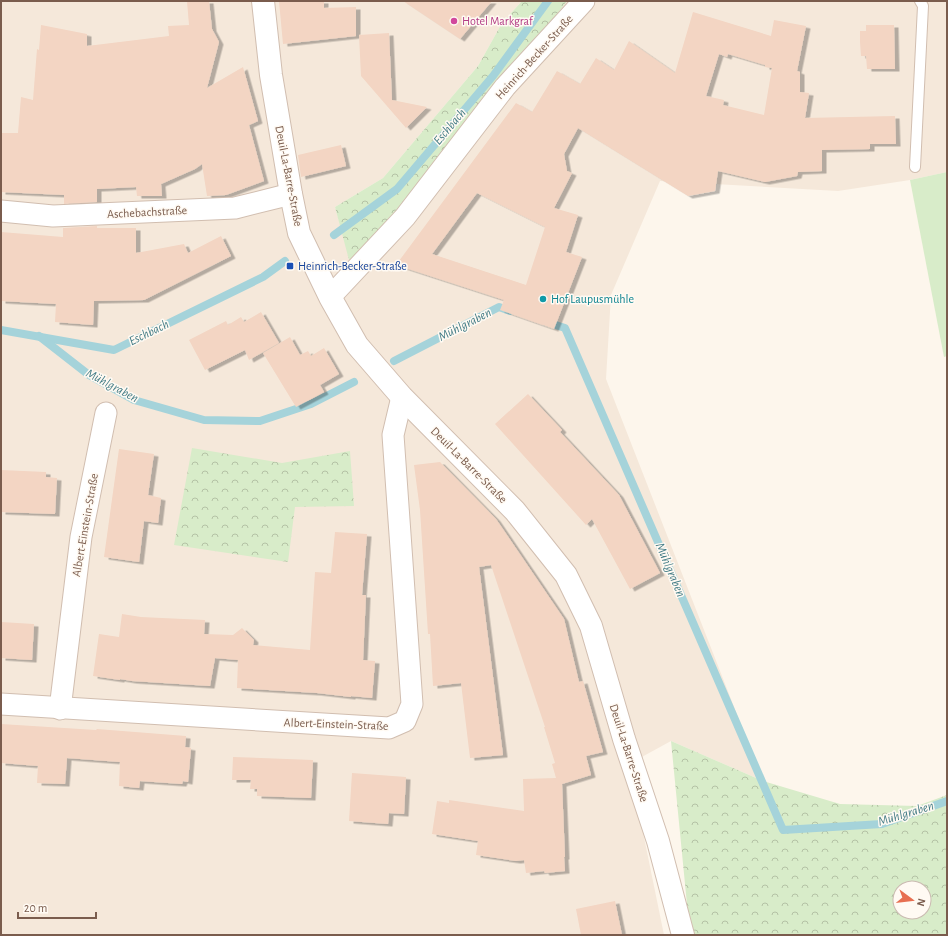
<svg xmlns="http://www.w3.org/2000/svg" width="948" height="936" font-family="'Alegreya Sans',sans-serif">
  <defs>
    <pattern id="forest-crowns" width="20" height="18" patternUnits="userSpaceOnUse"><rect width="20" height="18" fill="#d8ecc9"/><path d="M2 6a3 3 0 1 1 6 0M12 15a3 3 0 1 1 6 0" fill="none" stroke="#b4c2a5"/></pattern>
    <filter id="shadow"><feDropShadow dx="4.5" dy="2.5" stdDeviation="0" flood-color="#0004"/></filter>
  </defs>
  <rect width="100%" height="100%" fill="#fdf6ec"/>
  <!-- residential -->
  <polygon fill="#f5e8da" points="1,1 522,1 502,23 478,66 383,178 335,207 350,259 542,34 567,1 947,1 947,172 910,180 838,191 660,181 611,295 606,379 763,781 671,741 629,764 664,935 1,935"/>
  <!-- forest -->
  <g fill="url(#forest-crowns)" fill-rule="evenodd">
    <polygon points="522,1 567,1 542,34 406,212 349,260 335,207 383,178 478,66 502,23"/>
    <polygon points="192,448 282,463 350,451 354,506 295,507 288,562 174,545"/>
    <path d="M671,741L763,781L840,804L917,806L947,795V935H690ZM900,888H924V912H900Z"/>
  </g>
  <!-- garden -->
  <polygon fill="#d8ecc9" points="947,172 947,356 944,357 910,180"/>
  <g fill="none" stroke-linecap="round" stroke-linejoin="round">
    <!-- stream -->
    <g stroke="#a5d3da" stroke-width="8">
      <polyline points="334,235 397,189 493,76 548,1"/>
      <polyline points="546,322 565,328 783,830 882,824 947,801"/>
      <polyline points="1,330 114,350 263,277 285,261"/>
      <polyline points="39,336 89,375 134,400 204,420 260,421 311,404 354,382"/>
      <polyline points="394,361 499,307 510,311"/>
    </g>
  </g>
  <!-- building -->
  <g fill="#f3d5c3" fill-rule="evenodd" filter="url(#shadow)">
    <polygon points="187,1 209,1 212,29 219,42 207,88 243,67 258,121 249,125 264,181 226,195 207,196 202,164 195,169 161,184 162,196 137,196 136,187 97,189 97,202 64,204 64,195 1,192 1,133 18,133 21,97 33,100 37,49 39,50 41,25 87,34 87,46 169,36 168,26 189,25"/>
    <polygon points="279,1 324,1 324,8 356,7 356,36 283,44"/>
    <polygon points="403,1 492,1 460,39"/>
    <path d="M693,12L771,36L774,20L806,26L797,71L800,72V92L809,93L805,118L895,116L896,144H870V149L822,150V171L798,172L797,176L765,182L718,171L715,191L688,196L578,128L564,154L567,171L572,173L554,208L578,215L566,252L582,257L554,329L500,310L504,300L396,265L516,103L532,112L557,71L580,84L596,58L614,70L629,41L675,73ZM719,54L727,57L728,54L765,65V67L772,68L764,115L723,105L724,100L706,96ZM477,193L545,227L526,285L432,254Z"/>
    <polygon points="866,25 894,25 895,69 867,69 866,56 861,56 860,42 860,31 866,31"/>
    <polygon points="389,33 392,100 427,107 406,128 361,76 359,35"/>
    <polygon points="341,145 346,166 301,177 298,155"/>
    <polygon points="97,226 97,228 136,228 136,253 184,244 188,253 221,236 231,256 144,300 94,301 93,325 55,322 56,304 1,301 1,232 63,237 63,228"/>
    <polygon points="261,312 279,343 249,360 245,350 205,370 189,340 226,321 228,325 241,317 244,322"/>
    <polygon points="290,337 300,355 308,351 311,356 324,348 339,374 320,385 324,392 296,407 263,353"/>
    <polygon points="528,394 562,430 560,432 619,495 660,573 630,589 592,519 586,525 495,424"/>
    <polygon points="119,449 154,454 148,495 161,498 158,523 144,521 139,562 104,557"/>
    <polygon points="440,462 496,519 564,619 579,682 583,681 603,752 586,756 591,775 562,784 565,857 564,857 565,871 545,873 544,871 526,873 524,860 516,861 476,855 478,841 432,834 437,801 449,803 449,800 524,811 523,779 556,778 552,764 555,763 544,727 545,727 491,565 479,567 503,755 470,758 461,683 433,686 430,634 428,634 420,510 414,465"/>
    <polygon points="1,470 46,472 46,477 57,478 55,514 1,512"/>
    <polygon points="335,532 367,534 362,595 366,595 363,660 375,661 372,698 351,696 351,697 317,693 237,688 238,660 215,658 210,686 132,681 120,679 120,680 93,676 99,634 119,637 122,614 141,617 205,620 204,634 233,635 242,628 254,640 253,645 310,650 315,572 331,573"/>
    <polygon points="1,622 34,624 32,660 1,658"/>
    <polygon points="1,724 96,730 97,729 186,736 185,747 191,748 188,782 183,781 182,784 140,781 139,788 119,786 120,762 67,758 65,784 37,783 38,766 1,763"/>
    <polygon points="233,757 313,760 311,798 257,796 257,789 250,789 251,780 232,780"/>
    <polygon points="352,773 406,777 404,814 389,813 388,824 349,821"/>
    <polygon points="615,901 622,935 581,935 576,909"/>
  </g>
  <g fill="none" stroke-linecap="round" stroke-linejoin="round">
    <defs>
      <polyline id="service" points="915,167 923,6 920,1"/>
      <g id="minor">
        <polyline points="1,211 53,216 235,208 291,194"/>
        <polyline points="330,297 405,217 505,87 584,1"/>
        <polyline points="1,704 389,728 405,721 412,704 393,435 402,397"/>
        <polyline points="60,709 81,537 106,413"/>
      </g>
      <polyline id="tertiary" points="263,1 271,75 291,194 299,233 330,297 357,345 402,397 515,511 566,575 591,626 624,739 658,841 683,935"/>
    </defs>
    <!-- service casing -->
    <use href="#service" stroke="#d1beb0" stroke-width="12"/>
    <!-- minor casing -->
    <use href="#minor" stroke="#d1beb0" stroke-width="23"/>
    <!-- tertiary casing -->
    <use href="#tertiary" stroke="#d1beb0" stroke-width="24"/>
    <!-- service -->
    <use href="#service" stroke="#fff" stroke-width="10"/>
    <!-- minor -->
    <use href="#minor" stroke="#fff" stroke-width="21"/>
    <!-- tertiary -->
    <use href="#tertiary" stroke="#fff" stroke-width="22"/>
  </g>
  <!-- markers -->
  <circle fill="#d1479c" stroke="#fffaf3" stroke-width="1.5" cx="454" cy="21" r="4"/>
  <rect fill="#1a4fb4" stroke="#fffaf3" stroke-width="1.5" x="286" y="262" width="8" height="8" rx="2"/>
  <circle fill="#0f9aa8" stroke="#fffaf3" stroke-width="1.5" cx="543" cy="299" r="4"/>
  <g text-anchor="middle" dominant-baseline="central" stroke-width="3" stroke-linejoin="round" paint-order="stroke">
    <!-- hotel labels -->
    <g font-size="12" fill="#b23c85" stroke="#fffaf3" text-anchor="start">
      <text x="462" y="21">Hotel Markgraf</text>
    </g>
    <!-- street labels -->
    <g font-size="12" fill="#7a5c4d" stroke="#fffaf3">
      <text transform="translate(534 57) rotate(-48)">Heinrich-Becker-Straße</text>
      <text transform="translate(289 176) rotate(79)">Deuil-La-Barre-Straße</text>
      <text transform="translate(147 212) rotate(-3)">Aschebachstraße</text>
      <text transform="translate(469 465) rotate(45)">Deuil-La-Barre-Straße</text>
      <text transform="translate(85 525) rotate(-80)">Albert-Einstein-Straße</text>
      <text transform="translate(336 724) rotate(2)">Albert-Einstein-Straße</text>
      <text transform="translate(629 753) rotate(72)">Deuil-La-Barre-Straße</text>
    </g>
    <!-- transit labels -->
    <g font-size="12" fill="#164399" stroke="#fffaf3" text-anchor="start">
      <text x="298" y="266">Heinrich-Becker-Straße</text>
    </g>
    <!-- culture labels -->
    <g font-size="12" fill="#0d838f" stroke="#fffaf3" text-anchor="start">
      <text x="551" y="299">Hof Laupusmühle</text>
    </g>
    <!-- water labels -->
    <g font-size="13" font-style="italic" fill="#437c86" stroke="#fffaf3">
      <text transform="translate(450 127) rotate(-50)">Eschbach</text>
      <text transform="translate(465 325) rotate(-27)">Mühlgraben</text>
      <text transform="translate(149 333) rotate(-26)">Eschbach</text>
      <text transform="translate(112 386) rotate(28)">Mühlgraben</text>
      <text transform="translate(670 570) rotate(67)">Mühlgraben</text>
      <text transform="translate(906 814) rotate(-17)">Mühlgraben</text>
    </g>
  </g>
  <!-- border -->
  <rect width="948" height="936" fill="none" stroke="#7a5c4d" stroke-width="4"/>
  <!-- north arrow -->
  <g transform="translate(912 900) rotate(105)"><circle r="19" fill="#fffaf3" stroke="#cabbb1"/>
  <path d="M0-3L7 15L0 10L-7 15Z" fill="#e76f51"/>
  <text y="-6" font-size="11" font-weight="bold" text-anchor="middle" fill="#7a5c4d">N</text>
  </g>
  <!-- scale -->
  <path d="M18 912v6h78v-6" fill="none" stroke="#7a5c4d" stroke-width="2"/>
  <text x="24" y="912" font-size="12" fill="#7a5c4d" stroke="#fffaf3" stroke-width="3" paint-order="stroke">20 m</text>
</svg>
